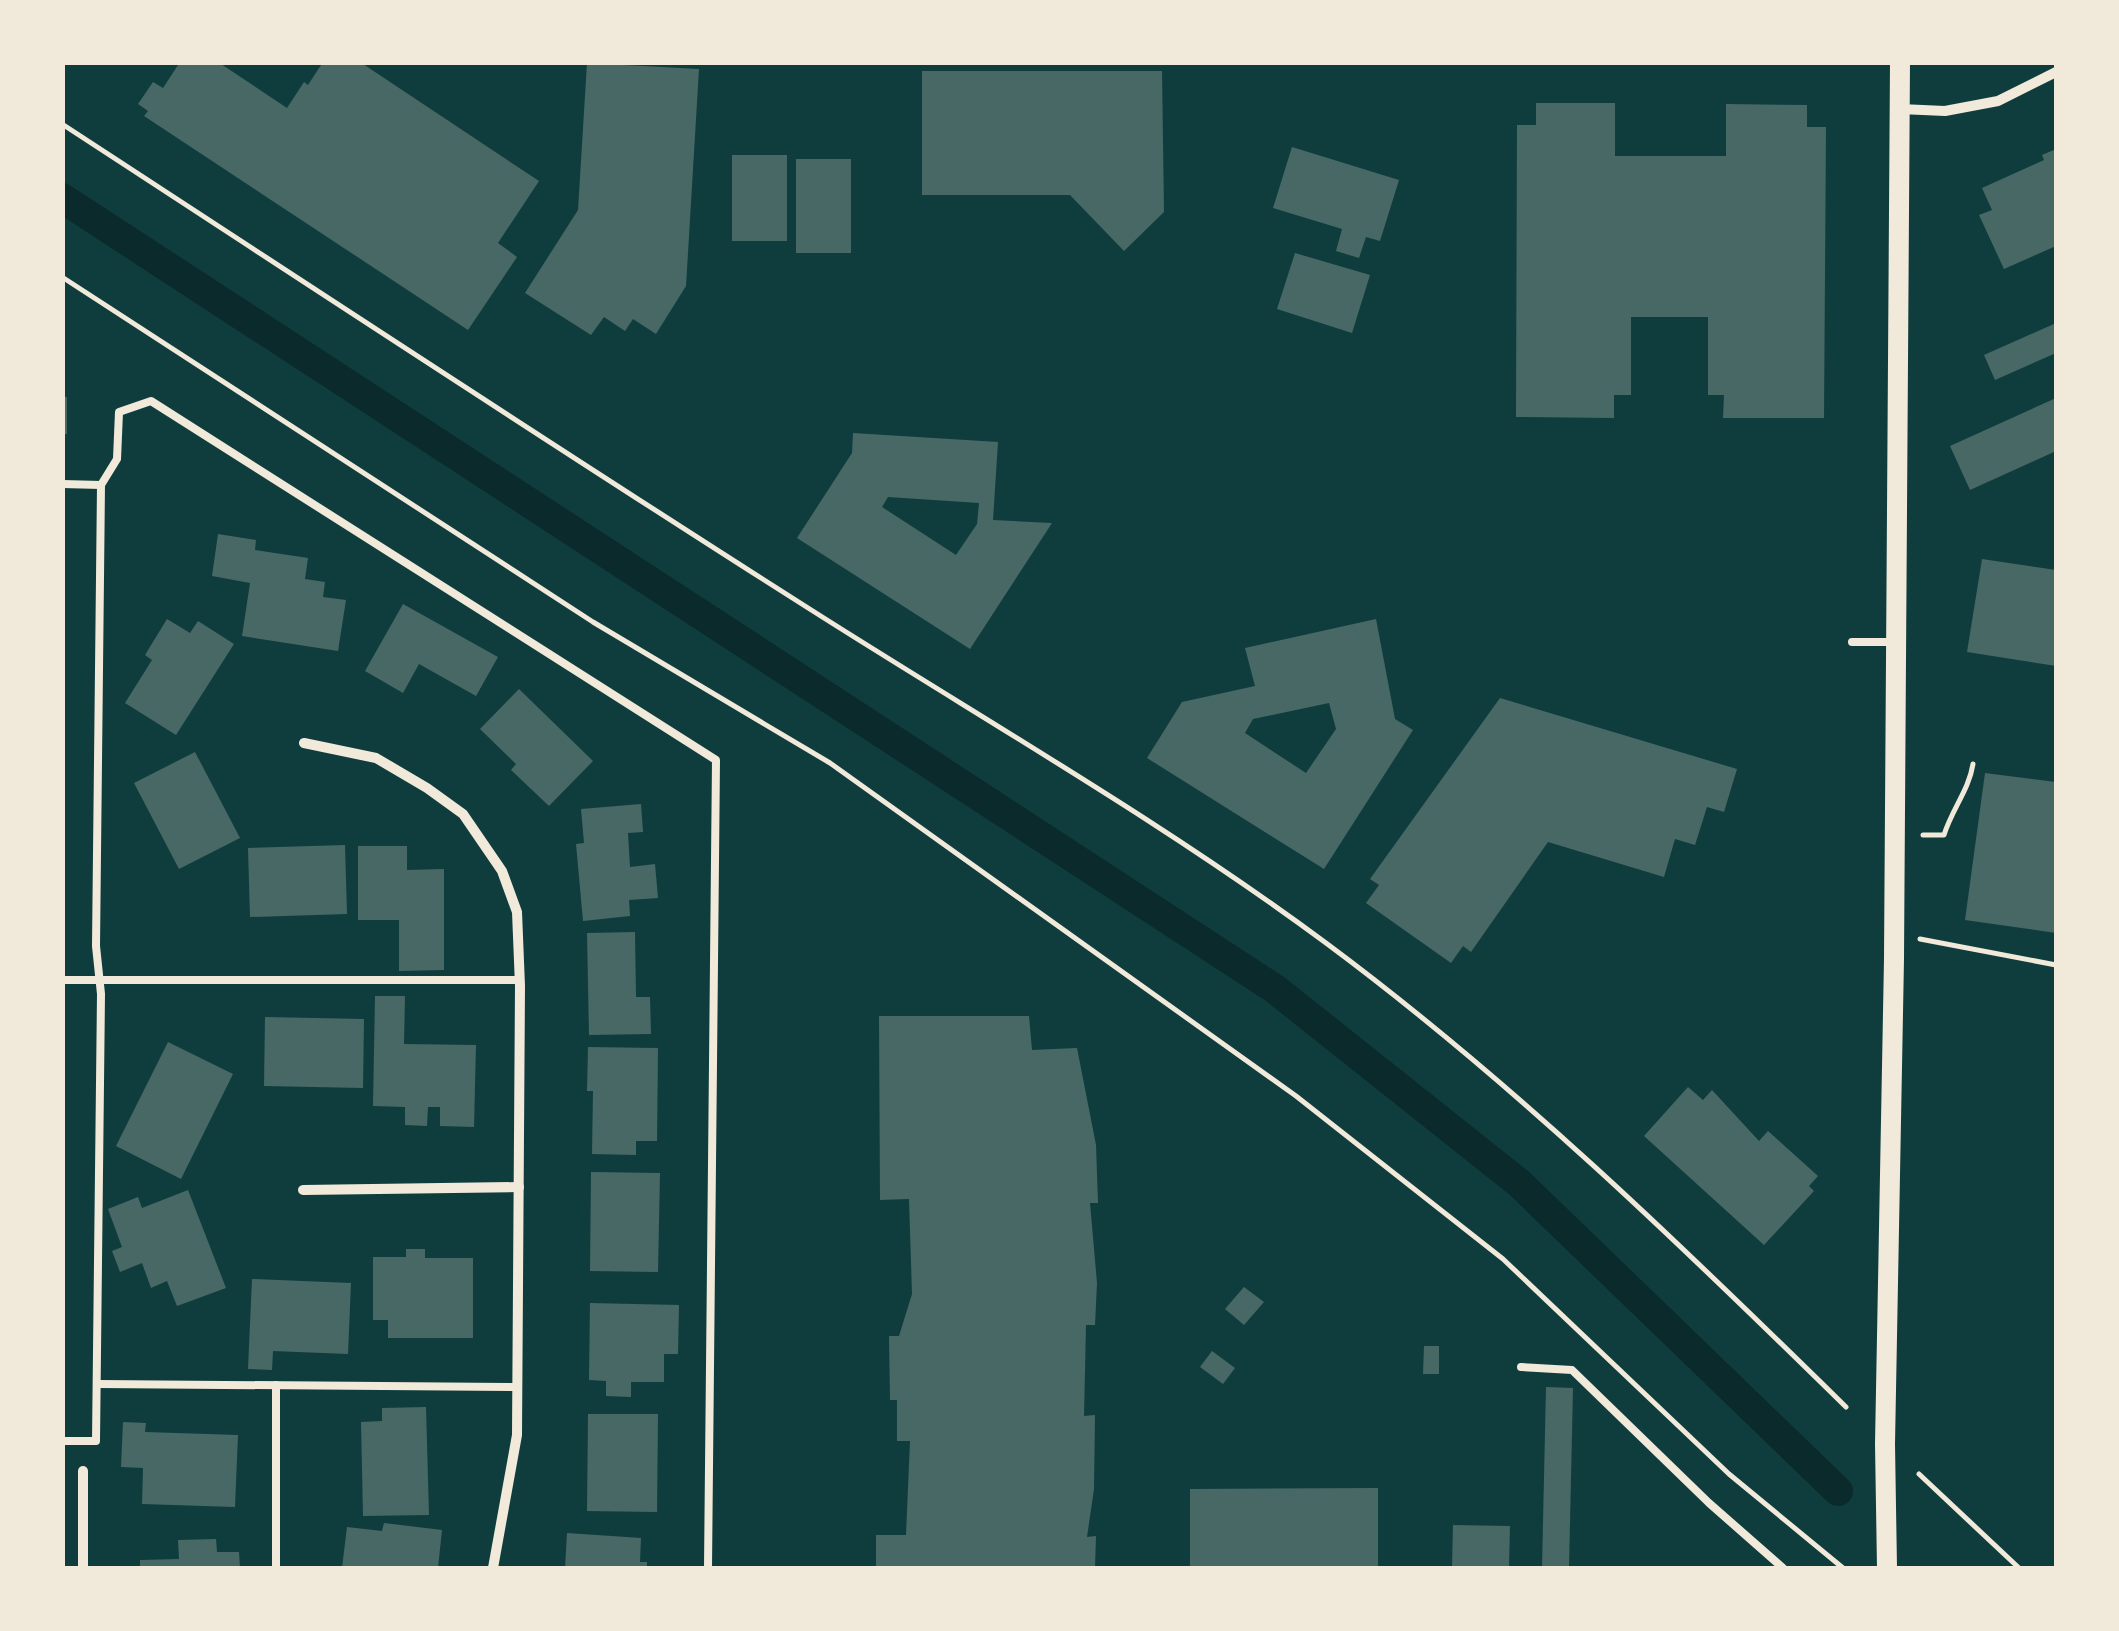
<svg xmlns="http://www.w3.org/2000/svg" width="2119" height="1631" font-family="Mulish,sans-serif">
  <rect width="100%" height="100%" fill="#0f3d3e"/>
  <g fill="none" stroke-linecap="round" stroke-linejoin="round">
    <!-- canal -->
    <polyline stroke="#0a2a2b" stroke-width="30" points="62,198 1275,989 1519,1183 1838,1491"/>
  </g>
  <!-- building -->
  <g fill="#486865" fill-rule="evenodd">
    <polygon points="180,62 218,62 287,108 304,82 308,85 323,62 360,62 539,181 498,243 517,257 468,330 144,116 148,111 138,104 153,82 163,88"/>
    <polygon points="587,63 699,69 686,286 656,334 633,319 625,331 604,317 591,335 525,293 578,210"/>
    <polygon points="922,71 1162,71 1164,212 1124,251 1070,195 922,195"/>
    <polygon points="1536,103 1615,103 1615,156 1726,156 1726,104 1807,105 1807,127 1826,127 1824,418 1723,418 1724,395 1708,395 1708,317 1631,317 1631,395 1614,395 1614,418 1516,417 1517,125 1536,125"/>
    <polygon points="1292,147 1399,180 1380,241 1366,237 1359,258 1336,251 1342,229 1273,208"/>
    <polygon points="2056,149 2056,246 2004,269 1979,215 1992,210 1982,188 2044,160 2042,155"/>
    <rect x="732" y="155" width="55" height="86"/>
    <rect x="796" y="159" width="55" height="94"/>
    <polygon points="1295,253 1370,275 1352,333 1277,309"/>
    <polygon points="2056,323 2056,353 1995,380 1984,355"/>
    <rect x="62" y="397" width="5" height="37"/>
    <polygon points="2056,398 2056,451 1970,490 1950,446"/>
    <path d="M853,433L998,442L993,520L1052,523L970,649L797,538L852,453ZM888,497L979,503L977,524L956,555L882,507Z"/>
    <polygon points="218,534 256,540 255,550 308,558 305,579 325,582 323,597 346,600 338,651 242,636 250,583 212,576"/>
    <polygon points="1982,559 2056,570 2056,666 1967,652"/>
    <polygon points="403,604 498,657 476,696 419,664 403,693 365,671"/>
    <polygon points="167,619 190,633 198,621 234,644 176,735 125,703 152,660 145,655"/>
    <path d="M1376,619L1395,719L1413,730L1324,869L1147,758L1182,702L1255,686L1245,648ZM1329,703L1336,729L1306,773L1245,733L1253,719Z"/>
    <polygon points="519,689 593,761 549,806 511,770 516,764 480,729"/>
    <polygon points="1500,698 1737,769 1724,812 1707,807 1695,845 1675,839 1664,877 1548,842 1471,952 1463,946 1451,963 1366,903 1379,885 1370,879"/>
    <polygon points="195,752 240,838 179,869 134,783"/>
    <polygon points="1985,773 2056,782 2056,933 1965,920"/>
    <polygon points="641,804 643,832 628,833 630,867 655,864 658,898 629,900 630,916 583,921 576,844 584,843 581,809"/>
    <polygon points="345,845 347,914 250,917 248,848"/>
    <polygon points="358,846 407,846 407,870 444,869 444,970 399,971 399,920 358,920"/>
    <polygon points="635,932 636,997 650,997 651,1034 589,1035 587,933"/>
    <polygon points="375,996 405,996 404,1044 476,1045 474,1127 440,1126 440,1107 428,1107 427,1126 405,1125 405,1107 373,1106"/>
    <polygon points="879,1016 1029,1016 1032,1050 1077,1048 1096,1145 1098,1203 1090,1203 1097,1283 1095,1325 1086,1325 1084,1416 1095,1415 1094,1489 1087,1537 1096,1536 1095,1568 876,1568 876,1535 906,1535 910,1441 897,1441 897,1400 890,1400 889,1336 899,1336 912,1294 909,1199 880,1200"/>
    <polygon points="265,1017 364,1019 363,1088 264,1086"/>
    <polygon points="168,1042 233,1074 181,1179 116,1146"/>
    <polygon points="588,1047 658,1048 657,1141 636,1141 636,1155 592,1154 593,1091 587,1091"/>
    <polygon points="1688,1087 1703,1100 1712,1090 1759,1141 1768,1131 1818,1176 1809,1186 1814,1191 1764,1245 1644,1136"/>
    <polygon points="591,1172 660,1173 658,1272 590,1271"/>
    <polygon points="188,1190 226,1288 177,1306 167,1281 151,1288 142,1263 120,1272 112,1251 122,1247 108,1209 138,1197 142,1208"/>
    <polygon points="406,1249 425,1249 425,1258 473,1258 473,1338 388,1338 388,1320 373,1320 373,1257 406,1257"/>
    <polygon points="252,1279 351,1283 348,1354 273,1351 272,1370 248,1369"/>
    <polygon points="1244,1287 1264,1302 1244,1325 1225,1309"/>
    <polygon points="590,1303 679,1305 678,1354 664,1354 664,1382 631,1382 631,1397 606,1396 606,1381 589,1380"/>
    <polygon points="1424,1346 1439,1346 1439,1374 1423,1374"/>
    <polygon points="1212,1351 1235,1368 1223,1384 1200,1367"/>
    <polygon points="1546,1387 1573,1388 1569,1568 1542,1568"/>
    <polygon points="426,1407 429,1515 363,1516 361,1422 382,1421 382,1408"/>
    <polygon points="588,1414 658,1414 657,1512 587,1511"/>
    <polygon points="123,1422 146,1423 145,1432 238,1435 235,1507 142,1504 143,1468 121,1467"/>
    <polygon points="1378,1488 1378,1568 1190,1568 1190,1489"/>
    <polygon points="384,1523 442,1530 438,1568 342,1568 347,1527 382,1531"/>
    <polygon points="1453,1525 1510,1526 1509,1568 1452,1568"/>
    <polygon points="567,1533 641,1538 640,1562 647,1562 647,1568 565,1568"/>
    <polygon points="216,1539 217,1552 239,1552 240,1568 140,1568 140,1560 179,1559 178,1540"/>
  </g>
  <g fill="none" stroke-linecap="round" stroke-linejoin="round">
    <!-- path -->
    <g stroke="#f1e9da" stroke-width="5">
      <path d="M62,124C309,285 556,448 805,606C979,717 1160,820 1326,943C1512,1081 1680,1244 1846,1407"/>
      <polyline points="62,277 593,622 830,763 1296,1096 1503,1259 1729,1474 1843,1568"/>
      <path d="M1923,835H1944C1952,809 1969,790 1973,764"/>
      <polyline points="1920,939 2056,965"/>
      <polyline points="1919,1474 2019,1568"/>
    </g>
    <!-- service -->
    <g stroke="#f1e9da" stroke-width="8">
      <polyline points="62,484 101,485"/>
      <polyline points="1852,642 1892,642"/>
      <polyline points="62,980 520,980"/>
      <polyline points="1521,1367 1572,1370 1709,1503 1783,1568"/>
      <polyline points="97,1384 517,1387"/>
      <polyline points="276,1385 276,1568"/>
      <polyline points="62,1441 96,1441 101,994 96,946 101,485 117,459 119,412 151,401 716,760 708,1568"/>
    </g>
    <!-- minor -->
    <g stroke="#f1e9da" stroke-width="10">
      <polyline points="1900,109 1945,111 1998,101 2056,72"/>
      <polyline points="304,743 376,758 427,788 463,814 502,871 517,912 520,986 517,1435 493,1568"/>
      <polyline points="303,1190 519,1187"/>
      <polyline points="83,1471 83,1568"/>
    </g>
    <!-- secondary -->
    <polyline stroke="#f1e9da" stroke-width="20" points="1887,1568 1885,1444 1894,959 1900,62"/>
  </g>
  <!-- border -->
  <rect width="2119" height="1631" fill="none" stroke="#f1e9da" stroke-width="130"/>
</svg>
